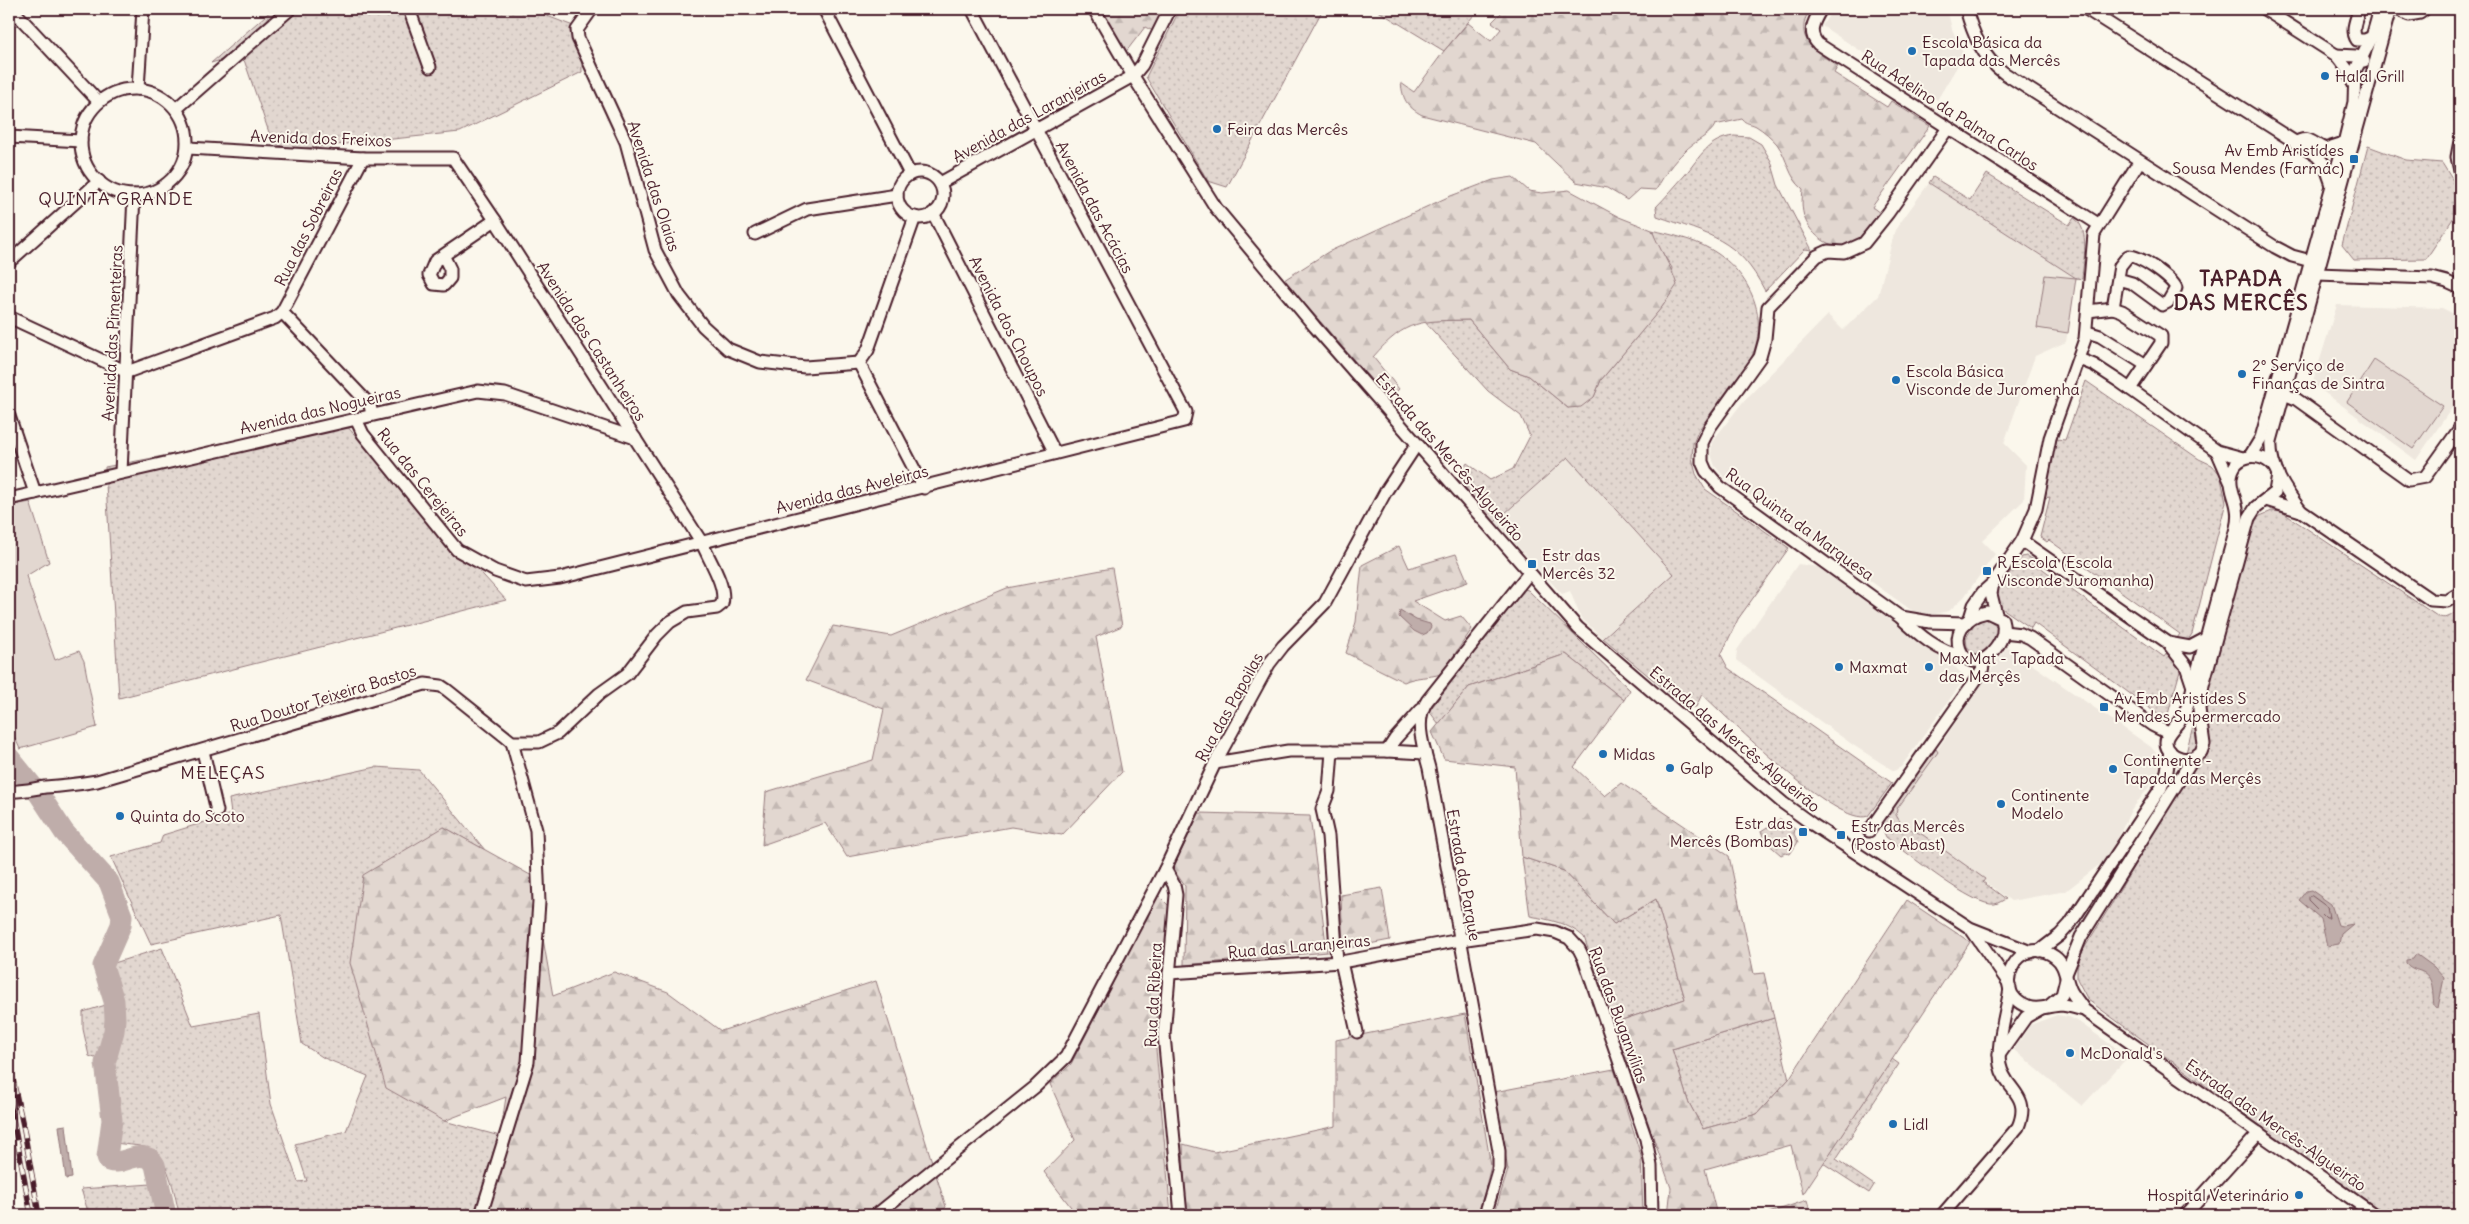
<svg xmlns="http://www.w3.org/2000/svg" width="2469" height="1224" font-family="Delius,sans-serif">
  <defs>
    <pattern id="grass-dots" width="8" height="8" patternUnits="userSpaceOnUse" patternTransform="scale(1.25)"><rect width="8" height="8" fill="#e2d7d0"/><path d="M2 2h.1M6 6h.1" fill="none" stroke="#c3b8b3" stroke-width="1.8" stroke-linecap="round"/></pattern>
    <pattern id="forest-firs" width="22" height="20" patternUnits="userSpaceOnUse" patternTransform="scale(1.25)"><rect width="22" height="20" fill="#e2d7d0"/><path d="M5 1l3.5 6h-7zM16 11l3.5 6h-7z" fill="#c3b8b3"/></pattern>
  </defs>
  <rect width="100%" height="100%" fill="#fbf7ec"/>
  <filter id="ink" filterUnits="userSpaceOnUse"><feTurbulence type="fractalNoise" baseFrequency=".02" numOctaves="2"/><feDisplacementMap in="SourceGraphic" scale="10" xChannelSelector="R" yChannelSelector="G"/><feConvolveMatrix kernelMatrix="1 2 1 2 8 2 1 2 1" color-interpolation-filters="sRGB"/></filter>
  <g filter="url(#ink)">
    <!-- built -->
    <g fill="#eee7de">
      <polygon points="1833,9 1947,9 1952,29 1964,55 1937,100 1822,26"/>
      <polygon points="1929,183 2076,278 2066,342 2035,356 2004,443 2026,465 2024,500 1982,541 1995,554 1964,597 1949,611 1930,615 1914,612 1723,476 1715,466 1711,454 1712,442 1742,403 1828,315 1843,330 1878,296 1895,230"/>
      <polygon points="2337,305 2442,308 2460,317 2460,396 2416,460 2317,387 2313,382"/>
      <polygon points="1568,457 1674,574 1603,638 1581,618 1570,591 1562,594 1495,522"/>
      <polygon points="1798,564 1818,567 1956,668 1964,676 1960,685 1901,767 1894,771 1853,745 1736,660 1737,650"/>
      <polygon points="2007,647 2151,747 2160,758 2158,775 2130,812 2109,857 2066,891 2011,901 1923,836 1901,825 1896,815 1897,809"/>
      <polygon points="2057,1015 2069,1017 2079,1022 2128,1057 2082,1106 2014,1050 2030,1025"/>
    </g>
    <!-- grass -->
    <g fill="url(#grass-dots)" stroke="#967b7e">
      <polygon points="273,9 529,9 581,29 582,72 460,132 297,149 273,144 242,54 211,63"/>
      <polygon points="1180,9 1323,9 1227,187 1208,181 1146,77"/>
      <polygon points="1375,9 1479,9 1444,51"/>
      <path d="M1734,136L1749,137L1761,144L1771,161L1778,185L1812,250L1805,249L1765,291C1738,238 1710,235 1657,216L1656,207C1666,197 1675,186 1685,175C1700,157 1708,139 1734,136Z"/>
      <polygon points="2368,146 2406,160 2442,163 2460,192 2460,208 2426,259 2354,260 2342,245"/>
      <path d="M1987,174L2069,225L2074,218C2091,229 2083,262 2082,279L2076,278L1929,183L1933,177L1970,200Z"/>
      <path d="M1652,230C1672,235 1692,239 1710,249C1748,270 1770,315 1752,356C1748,365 1740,373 1734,381C1722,398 1710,414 1698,431L1693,444L1692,458L1696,474L1705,489L1789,548L1738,619L1721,655L1728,668L1892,783L1868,816C1837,828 1727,717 1702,694L1696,707H1686L1603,638L1674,574L1568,457L1495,522L1458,479L1467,463L1490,480L1513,469L1530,436L1521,416L1488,391L1424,321L1469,320L1510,369L1529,376L1568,408L1594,397L1601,380L1664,304L1672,268L1657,244Z"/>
      <polygon points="2086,381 2199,459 2212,465 2220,474 2226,502 2192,634 2188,640 2177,638 2180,634 2049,540 2047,542 2040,537 2050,497 2045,498 2049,476 2047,473 2056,439 2065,440"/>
      <polygon points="343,422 506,600 119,698 105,467"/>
      <path d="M2272,511L2282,512L2437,616C2448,621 2454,614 2460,606V1215H2383L2088,1000L2077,979V968L2082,952L2117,895L2175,795L2217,634L2253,524L2260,516Z"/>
      <polygon points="2026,556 2034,560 2033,562 2164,657 2167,653 2175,660 2180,671 2168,714 2164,716 2159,715 2034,623 2031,628 1999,606 1996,594 1998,588 2022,557"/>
      <polygon points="1524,589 1528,590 1630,690 1624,700 1566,654 1469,687 1439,724 1429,711"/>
      <path d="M1986,619C2009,626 1991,650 1976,654L1967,647L1966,638L1975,623Z"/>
      <path d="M1936,749L1938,752L1897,809L1896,815L1902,825L1923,835L1985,879L1983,882L2006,899C2003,900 1999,903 1995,904C1974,908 1905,851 1886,837L1881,825L1883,820Z"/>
      <path d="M376,767L419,770L485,850L444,827V1121L500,1136L475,1215H179C176,1198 169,1162 154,1151C146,1145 126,1145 116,1143L109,1069L121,1035L123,1016L111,964L162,948L193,1026L259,1014L271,1104L298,1182L307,1181L295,1144L346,1131L368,1076L324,1058L302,1044L281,915L151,944L111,857L160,843L163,835L231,814L229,799Z"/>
      <polygon points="1780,819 1795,829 1794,834 1798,842 1790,854 1785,853 1781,855 1765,841 1761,831"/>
      <path d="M1522,857L1564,871L1614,924L1656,899L1685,999L1613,1023L1584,937C1568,923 1551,920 1530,916Z"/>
      <path d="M109,1004C111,1030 111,1037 95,1058L89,1056L83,1029V1012Z"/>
      <polygon points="1774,1018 1789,1079 1757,1114 1703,1129 1688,1101 1672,1049"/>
      <polygon points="1892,1059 1899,1064 1836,1159 1874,1185 1869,1193 1823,1163"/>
      <polygon points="151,1184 158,1215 89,1215 81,1189"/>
    </g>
    <!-- forest -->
    <g fill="url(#forest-firs)" stroke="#967b7e">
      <polygon points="1102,9 1165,9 1153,31 1145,27 1125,53"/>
      <path d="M1505,9H1810C1792,39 1816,52 1838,66L1834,73L1887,107L1891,101L1930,126L1872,207L1880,213C1874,221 1868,231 1861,238C1842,257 1813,240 1805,219C1801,209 1802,199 1803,189C1788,177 1788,159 1777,144C1771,137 1764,131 1756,126C1750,123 1746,124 1742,119L1715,125C1711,135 1693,142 1685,151C1673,162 1664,175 1656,190L1639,189L1627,200L1607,188L1576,182L1536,144L1422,115C1406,106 1403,99 1401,83L1414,92L1444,51L1468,23L1491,41L1501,29L1492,22Z"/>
      <path d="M1513,177L1529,191L1542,193L1569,190L1619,217L1652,230C1659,249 1671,265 1677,285L1662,307L1601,380L1594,397L1581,407L1568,408L1529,376L1510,369L1469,320C1421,321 1406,319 1373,357L1399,389L1388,399L1284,280L1328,252L1448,197L1493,180Z"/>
      <path d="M1399,546L1409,568L1456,554L1468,582L1413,601L1445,621L1461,616L1472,629L1441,674C1428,678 1417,676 1404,682L1346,653L1356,622L1362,565Z"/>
      <polygon points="1112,568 1122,626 1096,637 1122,772 1062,835 1011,827 847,857 825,823 762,845 766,792 873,760 884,709 806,680 833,626 891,636 1007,588"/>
      <polygon points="1566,654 1624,700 1574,767 1605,796 1621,783 1729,856 1754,974 1764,973 1774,1018 1672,1049 1688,1101 1703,1129 1757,1114 1789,1079 1907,900 1970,942 1803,1194 1791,1145 1705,1169 1717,1215 1668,1215 1671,1188 1613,1023 1685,999 1656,899 1614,924 1564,871 1522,857 1515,767 1444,759 1432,732 1469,687"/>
      <polygon points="1199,813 1310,816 1327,952 1184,965 1185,886 1173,869"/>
      <polygon points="444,827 532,876 553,996 614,972 668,992 721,1031 876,981 946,1207 937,1215 475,1215 500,1136 506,1097 444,1121 386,1088 350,963 363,875"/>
      <polygon points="1382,888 1390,940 1343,949 1341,895"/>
      <polygon points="1158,895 1169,906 1155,1038 1171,1215 1077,1215 1044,1172 1075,1140 1050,1084 1071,1064"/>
      <polygon points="1465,1014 1491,1166 1480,1209 1475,1215 1186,1215 1183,1144 1214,1152 1336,1126 1336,1040"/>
      <polygon points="1614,1069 1641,1156 1643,1215 1494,1215 1508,1170 1494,1092"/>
      <polygon points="1807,1200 1811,1215 1763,1215"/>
    </g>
    <!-- garden -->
    <g fill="#e2d7d0" stroke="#967b7e">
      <polygon points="2045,275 2076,278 2068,333 2037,328"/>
      <polygon points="2374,360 2443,406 2413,449 2347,402"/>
      <polygon points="30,502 49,562 26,576 55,660 79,651 84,661 97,727 20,749 9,725 9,506"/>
    </g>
    <!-- water -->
    <g fill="#bfadaa" stroke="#907477">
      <polygon points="1400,610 1416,620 1430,624 1431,627 1427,633 1422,635 1414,631 1399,617"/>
      <polygon points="2311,890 2331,904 2338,925 2342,926 2353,924 2341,934 2339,944 2327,946 2321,919 2299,900 2306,891"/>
      <path d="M2416,954L2434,967L2444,978L2438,1008L2434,1006C2432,993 2435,976 2420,971C2414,969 2410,968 2406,963V960L2413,959Z"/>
      <polygon points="66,1125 72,1178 66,1179 59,1126"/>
    </g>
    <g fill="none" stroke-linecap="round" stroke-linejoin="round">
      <!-- shore -->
      <polygon stroke="#79585e" stroke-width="1" points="2312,896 2327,907 2329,918 2326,918 2308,900 2308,897"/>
      <!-- river -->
      <path stroke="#bfadaa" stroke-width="21" d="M9,757L39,794L64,832L109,882L122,916L121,925L103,966L114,1001L115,1019L114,1031L105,1063L112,1120L107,1157L109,1161C123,1166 134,1151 151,1159L155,1165L166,1215"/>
      <defs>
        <g id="minor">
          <polyline points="12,9 99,102"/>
          <polyline points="409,9 430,67"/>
          <polyline points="592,9 577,30 578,38 626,142 655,250 679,295 703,326 728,349 760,362 805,367 859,363"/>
          <polyline points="824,9 910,174"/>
          <polyline points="1094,9 1133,76 1216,208 1315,327 1578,628 1783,803 1812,824 1970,928 2031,952"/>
          <path d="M1821,9C1814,21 1807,32 1818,44L2098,224"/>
          <path d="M1966,9C1973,34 1982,57 2004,73L2275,247L2292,256L2311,261"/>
          <polyline points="2086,9 2317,156 2325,165 2332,185"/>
          <polyline points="2264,9 2336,55 2347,69 2353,83"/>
          <path d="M2359,9C2357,19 2350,30 2357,40H2365L2372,37"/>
          <polyline points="2397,9 2409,15 2420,13 2425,9"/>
          <polyline points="2336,55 2356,56 2364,61"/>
          <polyline points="138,89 143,9"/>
          <circle cx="134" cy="142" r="53"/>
          <polyline points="176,109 290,9"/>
          <path d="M1948,128L1888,213L1864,243L1844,252L1828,251L1817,256L1768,307L1765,339L1760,357L1710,427L1702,443V462L1706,471L1720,487L1900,617C1917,633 1939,653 1963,656"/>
          <polyline points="9,137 81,141"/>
          <polyline points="2460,141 2457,157 2460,171"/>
          <path d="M2295,143C2308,134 2313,144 2325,149L2344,143"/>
          <circle cx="920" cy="195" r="23"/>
          <polyline points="940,183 1133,76 1142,65 1170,9"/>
          <polyline points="933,213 1055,453"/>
          <polyline points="755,234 807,209 897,195"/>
          <polyline points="444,257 450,269 450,278 444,285 434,284 429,275 435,261 495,220"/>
          <polyline points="9,262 99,181"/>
          <polyline points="2317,274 2432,278 2447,282 2460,288"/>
          <path d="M2113,308L2120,266L2128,256C2138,254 2172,278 2176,288L2168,302L2162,305L2132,283L2118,279"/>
          <polyline points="2088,311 2113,308 2122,311 2161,336 2161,343 2130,389"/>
          <polyline points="282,312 370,405 372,415"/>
          <polyline points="9,317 127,372 275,318 282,312 363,158"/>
          <polyline points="2087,332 2100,336 2146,365"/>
          <polyline points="2079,359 2094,365 2120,382 2217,451 2243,458"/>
          <polyline points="859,363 868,350 915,217"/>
          <polyline points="859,363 924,488"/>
          <polyline points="2284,394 2296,399 2409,480 2425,477 2460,428"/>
          <polyline points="9,416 35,493"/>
          <polyline points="356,419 363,434 457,550 495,571 526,582 560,578 1184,421 1186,412 972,9"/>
          <polyline points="2217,451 2230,481"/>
          <polyline points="2250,456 2261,438 2344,143 2354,102 2355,71 2372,37 2380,9"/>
          <polyline points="121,472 134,195"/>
          <polyline points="9,499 478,391 505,394 635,438"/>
          <polyline points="2266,500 2301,511 2431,600 2447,601 2460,593"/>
          <path d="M2301,511C2286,491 2269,467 2271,441L2390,9"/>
          <polyline points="2022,541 2167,642 2186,666 2193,687"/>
          <polyline points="1993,583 1991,594 1996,614"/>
          <path d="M1987,612L2002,619C2005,630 2003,638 1996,648C1966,689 1933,623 1987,612Z"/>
          <polyline points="1901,617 1930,622 1966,623"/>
          <polyline points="1970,618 1974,605 1983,592 1993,583 2022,541 2036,509 2050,438 2085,339 2094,234 2139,162"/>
          <polyline points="2004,632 2021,634 2030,638 2152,725 2168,733"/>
          <polyline points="2168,643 2190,647 2207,638"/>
          <polyline points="203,751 217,811"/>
          <polyline points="1332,751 1329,791 1322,809 1328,836 1337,962"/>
          <polyline points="1387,751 1395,739 1421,710"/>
          <path d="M2193,758C2185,759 2178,759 2171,753C2157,738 2176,728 2183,716C2186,711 2188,704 2190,698L2236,528C2242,504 2229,494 2231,477C2234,453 2262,450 2275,468"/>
          <polyline points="1215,763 1288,751 1387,751 1425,753"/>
          <path d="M9,791C23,792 31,789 45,787C62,786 79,784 97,781L425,684L441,686L447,690L512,742H539L558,733L599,694L627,674L657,635L670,622L687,612L717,608L722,604C727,586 709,560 702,543L495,220L453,158H363L188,148"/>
          <polyline points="1869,831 1982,671 1984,660"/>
          <polyline points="1165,869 1174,885 1176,895 1164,1035 1181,1215"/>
          <polyline points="1971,929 2008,982"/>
          <polyline points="2039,951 2060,935 2070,924 2161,788 2167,771 2170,751"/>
          <polyline points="1341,962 1357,1032"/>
          <polyline points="1169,973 1341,962 1460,940 1537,929 1555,932 1569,938 1579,949 1584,959 1646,1139 1651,1166 1652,1215"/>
          <polyline points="2066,974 2081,937 2193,758 2201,752 2204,744 2199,709 2203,685 2249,518 2256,507 2275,492 2278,474"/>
          <polyline points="2049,1006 2062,995 2066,979"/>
          <path d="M2084,1010C2077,1008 2069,1006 2062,1005C2051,1005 2039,1011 2028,1007C1986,991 2020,931 2055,957C2066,965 2065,979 2071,991C2075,998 2080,1003 2084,1010L2375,1215"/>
          <polyline points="1999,1055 2026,1017 2040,1009"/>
          <polyline points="481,1215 528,1062 539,902 536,830 512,742"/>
          <polyline points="876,1215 1035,1087 1066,1057 1165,869 1215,763 1269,664 1283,646 1325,603 1386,491 1417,444"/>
          <path d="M1485,1215L1499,1168V1151L1429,768C1423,746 1414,720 1427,701L1529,573"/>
          <path d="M1942,1215L2018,1127C2032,1094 2005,1091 2000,1065C1996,1044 2007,1011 2010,988"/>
          <polyline points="2185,1215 2259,1133"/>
        </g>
      </defs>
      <!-- minor casing -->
      <use href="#minor" stroke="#4a1f2b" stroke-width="15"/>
      <!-- minor -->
      <use href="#minor" stroke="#fbf7ec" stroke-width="11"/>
      <defs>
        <g id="rail">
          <polyline points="9,1062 24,1130 39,1215"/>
          <polyline points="9,1097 31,1215"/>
        </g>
      </defs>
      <!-- rail casing -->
      <use href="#rail" stroke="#4a1f2b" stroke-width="5.5"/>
      <!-- rail -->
      <use href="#rail" stroke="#fbf7ec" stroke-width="4" stroke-dasharray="11" stroke-linecap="butt"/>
    </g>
  </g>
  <!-- markers -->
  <g fill="#1f6fb2" stroke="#fbf7ec" stroke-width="2">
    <circle cx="1912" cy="51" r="5"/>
    <circle cx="2325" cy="76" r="5"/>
    <circle cx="1217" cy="129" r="5"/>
    <rect x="2349" y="154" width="10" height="10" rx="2.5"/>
    <circle cx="2242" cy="374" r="5"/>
    <circle cx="1896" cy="380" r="5"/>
    <rect x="1527" y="559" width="10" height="10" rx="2.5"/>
    <rect x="1982" y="566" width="10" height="10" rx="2.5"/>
    <circle cx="1839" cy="667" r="5"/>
    <circle cx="1929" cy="667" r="5"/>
    <rect x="2099" y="702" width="10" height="10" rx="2.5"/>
    <circle cx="1603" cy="754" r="5"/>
    <circle cx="1670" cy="768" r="5"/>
    <circle cx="2113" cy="769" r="5"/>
    <circle cx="2001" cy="804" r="5"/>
    <circle cx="120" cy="816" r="5"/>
    <rect x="1798" y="827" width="10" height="10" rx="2.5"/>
    <rect x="1836" y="830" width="10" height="10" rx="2.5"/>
    <circle cx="2070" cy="1053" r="5"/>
    <circle cx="1893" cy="1124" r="5"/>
    <circle cx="2299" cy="1195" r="5"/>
  </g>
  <g text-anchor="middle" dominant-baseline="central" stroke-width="4" stroke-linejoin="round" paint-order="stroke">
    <!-- poi labels -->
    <g font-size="16" fill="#4a1f2b" stroke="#fbf7ec" text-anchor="start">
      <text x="1922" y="42">Escola Básica da<tspan x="1922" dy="18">Tapada das Mercês</tspan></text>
      <text x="2335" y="76">Halal Grill</text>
      <text x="1227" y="129">Feira das Mercês</text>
      <text x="2344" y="150" text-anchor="end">Av Emb Aristídes<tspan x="2344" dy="18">Sousa Mendes (Farmác)</tspan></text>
      <text x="2252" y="365">2º Serviço de<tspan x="2252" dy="18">Finanças de Sintra</tspan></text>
      <text x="1906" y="371">Escola Básica<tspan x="1906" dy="18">Visconde de Juromenha</tspan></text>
      <text x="1542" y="555">Estr das<tspan x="1542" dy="18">Mercês 32</tspan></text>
      <text x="1997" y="562">R Escola (Escola<tspan x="1997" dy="18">Visconde Juromanha)</tspan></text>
      <text x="1939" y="658">MaxMat - Tapada<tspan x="1939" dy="18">das Merçês</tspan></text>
      <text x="1849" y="667">Maxmat</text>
      <text x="2114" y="698">Av Emb Aristídes S<tspan x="2114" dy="18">Mendes Supermercado</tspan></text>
      <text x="1613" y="754">Midas</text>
      <text x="2123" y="760">Continente -<tspan x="2123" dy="18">Tapada das Merçês</tspan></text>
      <text x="1680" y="768">Galp</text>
      <text x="2011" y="795">Continente<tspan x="2011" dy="18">Modelo</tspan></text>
      <text x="130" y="816">Quinta do Scoto</text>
      <text x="1793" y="823" text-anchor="end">Estr das<tspan x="1793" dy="18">Mercês (Bombas)</tspan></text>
      <text x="1851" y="826">Estr das Mercês<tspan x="1851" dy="18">(Posto Abast)</tspan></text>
      <text x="2080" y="1053">McDonald's</text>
      <text x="1903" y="1124">Lidl</text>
      <text x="2289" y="1195" text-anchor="end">Hospital Veterinário</text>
    </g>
    <!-- street labels -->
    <g font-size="16" fill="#4a1f2b" stroke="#fbf7ec">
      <text transform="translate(1950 110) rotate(33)">Rua Adelino da Palma Carlos</text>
      <text transform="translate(1029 116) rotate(-29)">Avenida das Laranjeiras</text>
      <text transform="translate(321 138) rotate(2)">Avenida dos Freixos</text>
      <text transform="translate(654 186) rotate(72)">Avenida das Olaias</text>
      <text transform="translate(1095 207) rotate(62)">Avenida das Acácias</text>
      <text transform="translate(308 227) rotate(-63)">Rua das Sobreiras</text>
      <text transform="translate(1009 326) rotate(63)">Avenida dos Choupos</text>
      <text transform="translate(112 333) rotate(-87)">Avenida das Pimenteiras</text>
      <text transform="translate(592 341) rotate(57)">Avenida dos Castanheiros</text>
      <text transform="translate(320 410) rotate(-13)">Avenida das Nogueiras</text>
      <text transform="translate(1450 457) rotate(49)">Estrada das Mercês-Algueirão</text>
      <text transform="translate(423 482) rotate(51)">Rua das Cerejeiras</text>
      <text transform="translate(852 489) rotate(-14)">Avenida das Aveleiras</text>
      <text transform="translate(1800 524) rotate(36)">Rua Quinta da Marquesa</text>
      <text transform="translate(323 698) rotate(-17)">Rua Doutor Teixeira Bastos</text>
      <text transform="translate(1229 707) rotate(-61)">Rua das Papoilas</text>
      <text transform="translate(1735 739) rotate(40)">Estrada das Mercês-Algueirão</text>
      <text transform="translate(1464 875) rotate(80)">Estrada do Parque</text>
      <text transform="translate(1299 946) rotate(-5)">Rua das Laranjeiras</text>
      <text transform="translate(1153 995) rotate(-87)">Rua da Ribeira</text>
      <text transform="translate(1619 1015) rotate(70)">Rua das Buganvílias</text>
      <text transform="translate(2276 1125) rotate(35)">Estrada das Mercês-Algueirão</text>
    </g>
    <!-- neighbourhood labels -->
    <g font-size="18" letter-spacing="1" fill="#4a1f2b" stroke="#fbf7ec">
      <text x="116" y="198">QUINTA GRANDE</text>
      <text x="223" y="772">MELEÇAS</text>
    </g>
    <!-- district labels -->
    <g font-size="21" font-weight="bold" letter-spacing="1" fill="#4a1f2b" stroke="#fbf7ec">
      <text x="2241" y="278">TAPADA<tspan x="2241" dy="24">DAS MERCÊS</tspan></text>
    </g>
  </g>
  <!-- margin -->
  <rect width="2469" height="1224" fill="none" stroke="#fbf7ec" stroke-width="30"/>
  <rect x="15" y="15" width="2439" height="1194" fill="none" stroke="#4a1f2b" stroke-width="2" filter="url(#ink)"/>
</svg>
